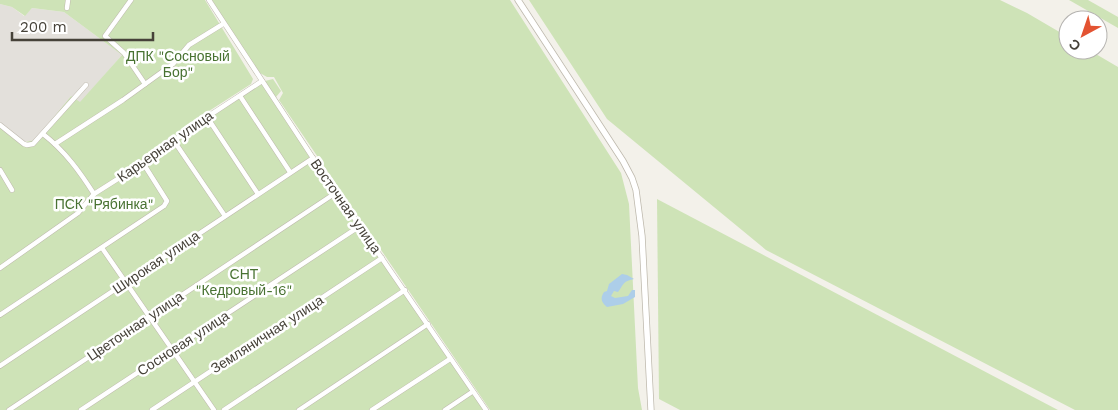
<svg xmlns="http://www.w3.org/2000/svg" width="1118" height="410" font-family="'Work Sans',sans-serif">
  <rect width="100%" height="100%" fill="#f3f1ea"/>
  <!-- industrial -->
  <polygon fill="#e3e0db" points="0,4 12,7 24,16 32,8 64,12 122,55 80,103 71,96 35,140 25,142 0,123"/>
  <!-- green -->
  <g fill="#cee3b7">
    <polygon points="0,0 205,0 253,79 251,84 209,111 138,163 142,167 202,123 265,81 273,79 281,91 276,97 337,190 488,410 0,410 0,123 25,142 35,140 71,96 80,102 122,55 64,12 32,8 25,16 12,7 0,4"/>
    <polygon points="212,0 510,0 621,173 629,204 638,388 642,410 490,410 279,100 283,93 274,77 267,77 260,73 229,28"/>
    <polygon points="529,0 1000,0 1027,13 1068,37 1068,50 1089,50 1118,67 1118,410 1075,410 766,250 607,119"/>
    <polygon points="1069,0 1088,0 1118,17 1118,28"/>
    <polygon points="657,199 1058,410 680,410 659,399"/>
  </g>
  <!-- water -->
  <path fill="#adcee9" d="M622,274L627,275L634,279C622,282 625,283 618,292L614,291L611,296L615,298L628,296L632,290H635V297L623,304L607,307C601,302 600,298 604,292L607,291L609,284Z"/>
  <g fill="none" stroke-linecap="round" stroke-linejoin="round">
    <defs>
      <g id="minor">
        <polyline points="131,0 105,36 124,53 145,84"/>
        <polyline points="209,0 313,158 486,410"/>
        <polyline points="67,8 68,0"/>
        <polyline points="240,96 290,172"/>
        <polyline points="207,117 258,194"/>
        <polyline points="0,125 24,144 27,145 33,144 86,85"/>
        <path d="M43,134C65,151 80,172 94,194"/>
        <polyline points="174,141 225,216"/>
        <polyline points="55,144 123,100 173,64 189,45 223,24"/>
        <polyline points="0,170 12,190"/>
        <polyline points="102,248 214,410"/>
        <polyline points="0,268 78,213 94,194 143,163 207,117 262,81"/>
        <polyline points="0,315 164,206 167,201 143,163"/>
        <polyline points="0,366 313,158"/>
        <polyline points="9,410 337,192"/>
        <polyline points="81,410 360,226"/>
        <polyline points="152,410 382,258"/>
        <polyline points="224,410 405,290"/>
        <polyline points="299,410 428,324"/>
        <polyline points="372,410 450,359"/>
        <polyline points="445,410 472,392"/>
      </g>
      <polyline id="tertiary" points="518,0 623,161 632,178 636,190 642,236 651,410"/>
    </defs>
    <!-- minor casing -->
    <use href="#minor" stroke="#beb9ad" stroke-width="5.5"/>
    <!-- tertiary casing -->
    <use href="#tertiary" stroke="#beb9ad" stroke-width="7"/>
    <!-- minor -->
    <use href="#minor" stroke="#fff" stroke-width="4.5"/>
    <!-- tertiary -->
    <use href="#tertiary" stroke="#fff" stroke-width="5.5"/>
  </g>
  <g text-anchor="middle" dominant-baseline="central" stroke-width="5" stroke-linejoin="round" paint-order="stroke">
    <!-- park labels -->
    <g font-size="14" fill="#487232" stroke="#fff">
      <text x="178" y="56">ДПК "Сосновый<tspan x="178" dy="16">Бор"</tspan></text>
      <text x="104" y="204">ПСК "Рябинка"</text>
      <text x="244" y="274">СНТ<tspan x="244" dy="16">"Кедровый-16"</tspan></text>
    </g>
    <!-- street labels -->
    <g font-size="14" fill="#464239" stroke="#fff">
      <text transform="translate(165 146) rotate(-35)">Карьерная улица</text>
      <text transform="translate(346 206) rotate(55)">Восточная улица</text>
      <text transform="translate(156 262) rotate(-34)">Широкая улица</text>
      <text transform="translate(135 326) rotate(-34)">Цветочная улица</text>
      <text transform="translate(267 334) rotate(-33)">Земляничная улица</text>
      <text transform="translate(183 343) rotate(-33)">Сосновая улица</text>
    </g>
  </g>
  <!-- north arrow -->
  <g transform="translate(1083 35) rotate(220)"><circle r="24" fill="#ffffff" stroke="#b5b3b0"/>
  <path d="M0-4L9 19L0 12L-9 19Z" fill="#e35332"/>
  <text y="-8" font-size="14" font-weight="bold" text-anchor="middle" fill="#464239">С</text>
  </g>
  <!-- scale -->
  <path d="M12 32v8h141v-8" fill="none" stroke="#464239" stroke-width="2.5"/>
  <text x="20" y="32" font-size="15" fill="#464239" stroke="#ffffff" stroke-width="4" paint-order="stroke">200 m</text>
</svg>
